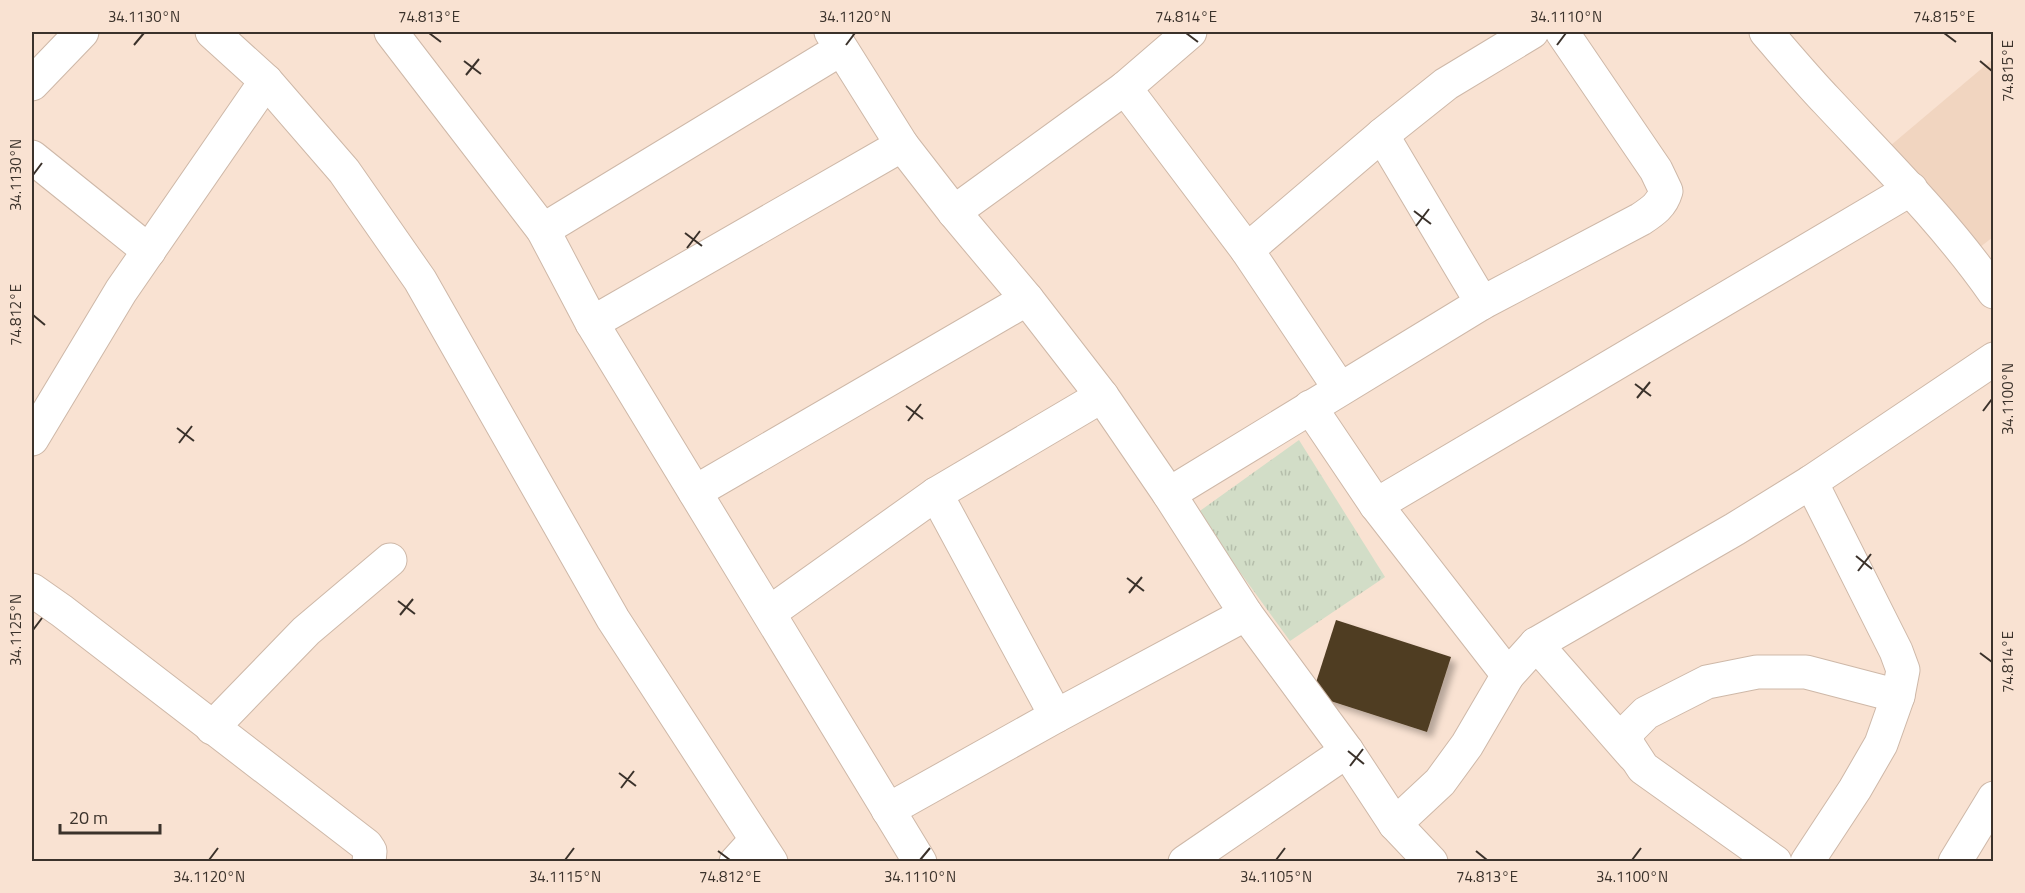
<svg xmlns="http://www.w3.org/2000/svg" width="2025" height="893" font-family="'Titillium Web',sans-serif">
  <defs>
    <pattern id="park-tufts" width="24" height="20" patternUnits="userSpaceOnUse" patternTransform="scale(1.5)"><rect width="24" height="20" fill="#d2ddc7"/><path d="M3 7l-1-3M5 7V3M7 7l1-3M15 17l-1-3M17 17v-4M19 17l1-3" fill="none" stroke="#b5beab"/></pattern>
    <filter id="shadow"><feDropShadow dx="5.5" dy="5.5" stdDeviation="3" flood-color="#0004"/></filter>
  </defs>
  <rect width="100%" height="100%" fill="#f9e2d2"/>
  <!-- built -->
  <polygon fill="#f1d5c0" points="1993,59 1993,237 1975,251 1890,146"/>
  <!-- park -->
  <polygon fill="url(#park-tufts)" points="1299,440 1385,577 1290,641 1197,513"/>
  <!-- building -->
  <polygon fill="#4f3c22" filter="url(#shadow)" points="1336,620 1451,657 1427,732 1312,695"/>
  <g fill="none" stroke-linecap="round" stroke-linejoin="round">
    <defs>
      <g id="minor">
        <polyline points="212,32 266,81 344,171 420,280 613,619 771,862"/>
        <polyline points="391,32 543,230 592,323 920,862"/>
        <polyline points="831,32 902,145 954,212 1027,299 1102,396 1169,494 1246,614 1347,751 1395,824 1431,862"/>
        <path d="M1766,32C1786,55 1806,79 1827,101C1885,163 1945,222 1994,292"/>
        <polyline points="32,84 82,32"/>
        <polyline points="1125,88 1247,250 1340,389"/>
        <polyline points="1382,135 1482,303"/>
        <polyline points="32,157 149,251"/>
        <polyline points="954,212 1125,88 1190,32"/>
        <polyline points="543,230 841,49"/>
        <polyline points="1247,250 1382,135 1446,84 1532,32"/>
        <polyline points="592,323 902,145"/>
        <polyline points="1310,407 1376,505 1508,675"/>
        <polyline points="32,439 121,291 266,81"/>
        <polyline points="1811,482 1896,651 1903,670 1898,696"/>
        <polyline points="695,492 1027,299"/>
        <polyline points="936,494 1056,716"/>
        <path d="M1169,494L1482,303L1641,219C1653,211 1662,205 1666,191L1656,170L1562,32"/>
        <polyline points="1376,505 1911,189"/>
        <polyline points="32,590 62,611 366,845 370,851 369,862"/>
        <polyline points="769,613 936,494 1102,396"/>
        <polyline points="1536,644 1634,756"/>
        <polyline points="212,728 306,631 390,560"/>
        <polyline points="888,810 1056,716 1246,614"/>
        <polyline points="1395,824 1440,782 1467,745 1508,675 1536,644 1735,529 1811,482 1994,359"/>
        <polyline points="736,862 756,840"/>
        <polyline points="1185,862 1347,751"/>
        <polyline points="1775,862 1643,768 1628,745 1627,732 1646,713 1707,682 1757,672 1806,672 1898,696 1881,744 1855,789 1807,862"/>
        <polyline points="1955,862 1994,798"/>
      </g>
    </defs>
    <!-- minor casing -->
    <use href="#minor" stroke="#ceb8a8" stroke-width="35"/>
    <!-- minor -->
    <use href="#minor" stroke="#fff" stroke-width="33"/>
  </g>
  <!-- ticks -->
  <path fill="none" stroke="#3b322b" stroke-width="2" d="M429,33L441,42M1186,33L1198,42M1944,33L1956,42M134,45L144,33M846,45L855,33M1557,45L1566,33M464,61L481,74M1980,61L1992,71M466,75L479,59M33,175L42,163M1414,211L1431,224M1416,226L1429,209M685,233L702,246M687,248L700,231M33,315L45,325M1635,384L1651,396M1637,398L1650,382M906,406L923,419M1983,411L1992,399M908,421L921,404M177,428L194,441M179,443L192,426M1856,556L1872,569M1858,571L1871,554M1127,578L1144,591M1129,593L1142,577M398,601L415,614M400,615L413,599M33,630L42,618M1980,653L1992,662M1348,751L1364,764M1350,766L1363,749M619,773L636,786M621,788L634,771M718,851L730,860M1476,851L1487,860M209,860L218,848M565,860L574,848M920,860L930,848M1276,860L1285,848M1632,860L1641,848"/>
  <!-- border -->
  <rect width="2025" height="893" fill="none" stroke="#f9e2d2" stroke-width="66"/>
  <!-- scale -->
  <path d="M60 824v9h100v-9" fill="none" stroke="#3b322b" stroke-width="3"/>
  <text x="69" y="824" font-size="18" fill="#3b322b" stroke="#f9e2d2" stroke-width="4.5" paint-order="stroke">20 m</text>
  <rect x="33" y="33" width="1959" height="827" fill="none" stroke="#3b322b" stroke-width="2"/>
  <g font-size="15" text-anchor="middle" fill="#3b322b">
    <text x="144" y="22">34.1130°N</text>
    <text x="429" y="22">74.813°E</text>
    <text x="855" y="22">34.1120°N</text>
    <text x="1186" y="22">74.814°E</text>
    <text x="1566" y="22">34.1110°N</text>
    <text x="1944" y="22">74.815°E</text>
    <text transform="translate(2008 71) rotate(-90)" y="5">74.815°E</text>
    <text transform="translate(16 175) rotate(-90)" y="5">34.1130°N</text>
    <text transform="translate(16 315) rotate(-90)" y="5">74.812°E</text>
    <text transform="translate(2008 399) rotate(-90)" y="5">34.1100°N</text>
    <text transform="translate(16 630) rotate(-90)" y="5">34.1125°N</text>
    <text transform="translate(2008 662) rotate(-90)" y="5">74.814°E</text>
    <text x="209" y="882">34.1120°N</text>
    <text x="565" y="882">34.1115°N</text>
    <text x="730" y="882">74.812°E</text>
    <text x="920" y="882">34.1110°N</text>
    <text x="1276" y="882">34.1105°N</text>
    <text x="1487" y="882">74.813°E</text>
    <text x="1632" y="882">34.1100°N</text>
  </g>
</svg>
